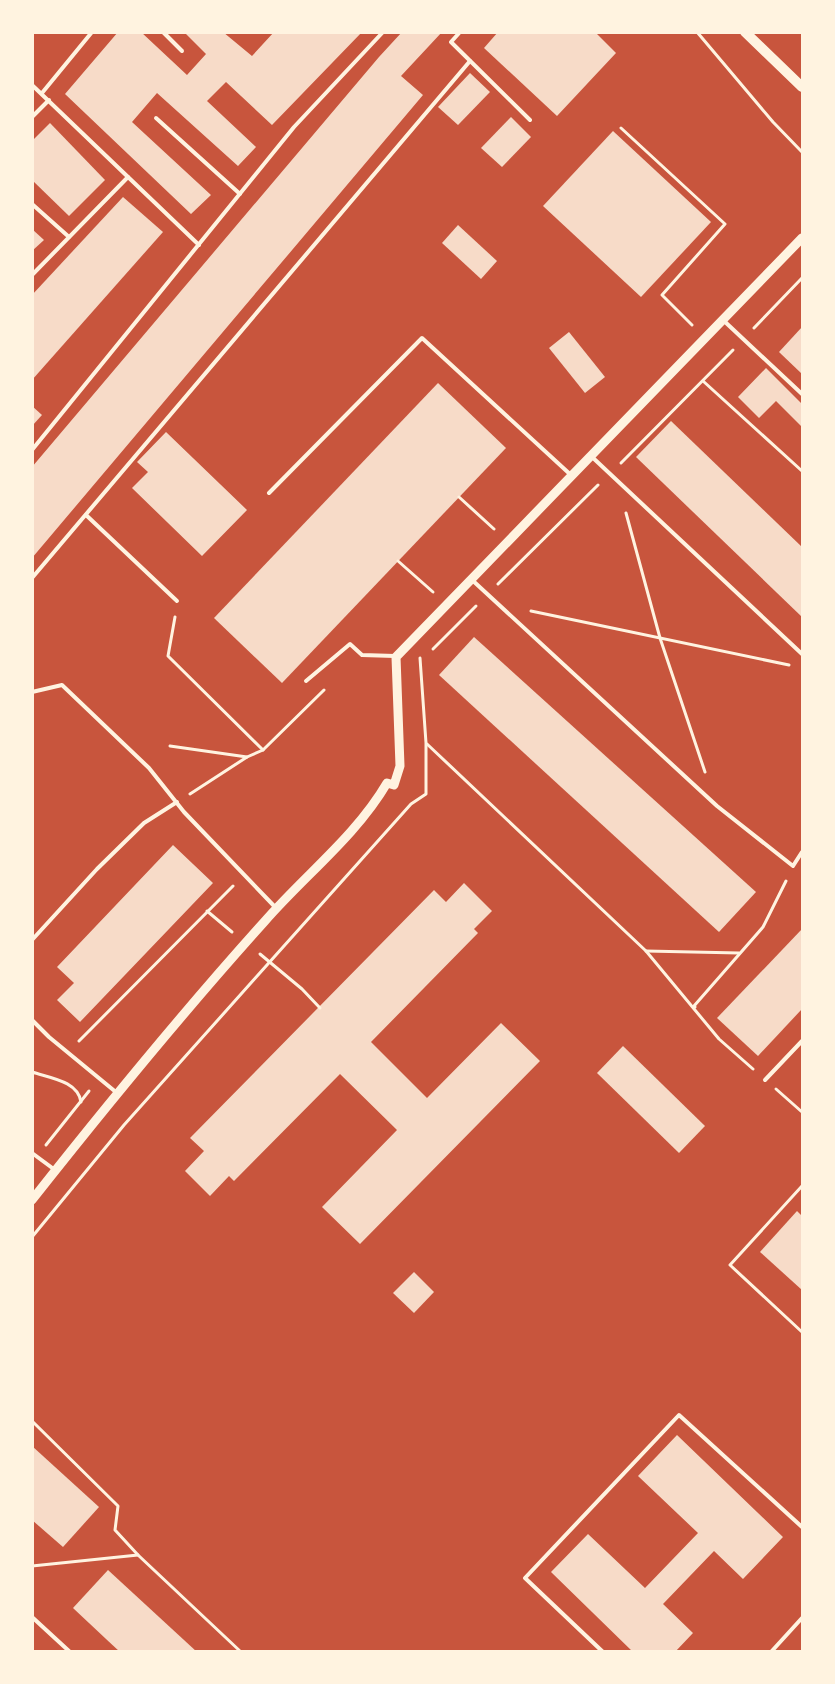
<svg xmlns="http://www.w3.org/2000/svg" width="835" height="1684" font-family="'IBM Plex Sans',sans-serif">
  <rect width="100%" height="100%" fill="#c8553d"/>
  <!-- building -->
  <g fill="#f7dbc8">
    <polygon points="118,32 141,32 187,75 206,54 184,32 223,32 252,56 274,32 362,32 272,125 226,82 207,101 256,147 238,166 157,93 132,122 211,195 191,214 65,94"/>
    <polygon points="402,32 442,32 401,76 423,95 32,558 32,467 379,57"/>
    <polygon points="498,32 595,32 616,53 557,116 484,48"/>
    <polygon points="470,73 490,92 458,125 438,107"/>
    <polygon points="511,117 531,137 502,167 481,148"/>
    <polygon points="50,123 105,180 69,216 32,180 32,141"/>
    <polygon points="613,131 711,222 641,297 543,206"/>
    <polygon points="123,197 163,232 32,380 32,295"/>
    <polygon points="458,225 497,261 481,279 442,243"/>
    <polygon points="32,229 44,240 32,251"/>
    <polygon points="802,327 802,374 779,352"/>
    <polygon points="569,332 605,377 585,393 549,348"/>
    <polygon points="766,368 802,404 802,427 776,401 759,418 738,397"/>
    <polygon points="438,383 506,448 282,683 214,618"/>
    <polygon points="32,406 42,415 32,426"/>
    <polygon points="671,421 802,547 802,617 636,457"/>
    <polygon points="166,432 247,510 202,556 132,488 148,472 137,462"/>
    <polygon points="474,637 756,892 719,932 439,675"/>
    <polygon points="173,845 213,883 80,1022 57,1000 74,983 57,967"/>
    <polygon points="464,883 492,911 474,929 478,933 371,1042 427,1098 501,1023 540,1061 360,1244 322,1207 397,1130 340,1074 234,1181 229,1176 210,1196 185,1171 204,1151 190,1138 434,890 446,902"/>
    <polygon points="802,929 802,1009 758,1056 717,1018"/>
    <polygon points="623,1046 705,1126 679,1153 597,1073"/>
    <polygon points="797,1211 802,1216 802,1290 760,1252"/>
    <polygon points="414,1272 434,1292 414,1313 393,1293"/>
    <polygon points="677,1435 783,1537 743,1579 714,1551 663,1604 693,1633 675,1652 633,1652 551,1572 588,1534 645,1588 698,1533 638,1476"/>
    <polygon points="32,1446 99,1507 63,1547 32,1520"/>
    <polygon points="108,1570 197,1652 120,1652 106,1639 73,1608"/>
  </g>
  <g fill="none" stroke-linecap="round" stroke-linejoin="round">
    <!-- path -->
    <g stroke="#fff3e0" stroke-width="3">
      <polyline points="697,32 773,122 802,152"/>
      <polyline points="621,128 725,224 662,295 692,325"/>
      <polyline points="754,328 802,278"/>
      <polyline points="703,381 802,471"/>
      <polyline points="621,463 733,350"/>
      <polyline points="459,497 494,529"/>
      <polyline points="626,513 660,638 705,772"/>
      <polyline points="398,561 433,592"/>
      <polyline points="498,584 598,485"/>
      <polyline points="531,611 789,665"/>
      <polyline points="175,617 168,656 263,750"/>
      <polyline points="433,649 476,606"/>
      <polyline points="427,744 646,951 719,1039 753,1069"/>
      <polyline points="170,746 247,757"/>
      <polyline points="190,794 247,757 263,750 324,690"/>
      <polyline points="207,911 232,932"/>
      <polyline points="646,951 739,953"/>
      <polyline points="260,954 302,989 320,1008"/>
      <polyline points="695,1007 694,1006 763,927 786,881"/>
      <polyline points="79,1041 233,886"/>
      <path d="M32,1072C50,1078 78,1081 81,1102"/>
      <polyline points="776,1089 802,1112"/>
      <polyline points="46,1145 89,1091"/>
      <polyline points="802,1186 730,1265 802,1332"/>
      <polyline points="32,1237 124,1125 411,804 426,794 426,743 420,658"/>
      <polyline points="32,1421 118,1506 115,1530 138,1555 241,1652"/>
      <polyline points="32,1566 138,1555"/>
    </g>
    <!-- service -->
    <g stroke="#fff3e0" stroke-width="4">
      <polyline points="163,32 182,51"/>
      <polyline points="460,32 451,42 530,120"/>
      <polyline points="32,85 199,245"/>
      <polyline points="42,93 92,32"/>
      <polyline points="32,117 49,100"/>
      <polyline points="156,118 240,194"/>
      <polyline points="32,204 69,237"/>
      <polyline points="32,275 128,177"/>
      <polyline points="723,320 802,394"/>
      <polyline points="32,450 294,127 383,32"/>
      <polyline points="591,456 802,654"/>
      <polyline points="269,493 422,338 572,476"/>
      <polyline points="86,515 177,601"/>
      <polyline points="32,578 470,61"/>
      <polyline points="471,579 717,806 793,866 802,852"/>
      <polyline points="306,681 350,644 362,655 395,656"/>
      <polyline points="32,692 62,685 149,768 184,812 276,908"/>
      <polyline points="32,940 97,869 144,823 177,802"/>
      <polyline points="32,1020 49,1037 117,1093"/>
      <polyline points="765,1080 802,1041"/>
      <polyline points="32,1153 55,1170"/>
      <polyline points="32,1617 70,1652"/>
      <polyline points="603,1652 525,1578 679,1415 802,1527"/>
      <polyline points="771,1652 802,1618"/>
    </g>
    <!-- tertiary -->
    <path stroke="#fff3e0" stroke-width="9" d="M32,1200C107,1105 184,1011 265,921C305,875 356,836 387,783L394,785L400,766L396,657L802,238"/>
    <!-- secondary -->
    <polyline stroke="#fff3e0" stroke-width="10" points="745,32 802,87"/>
  </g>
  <!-- border -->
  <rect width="835" height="1684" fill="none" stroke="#fff3e0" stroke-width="68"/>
</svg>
